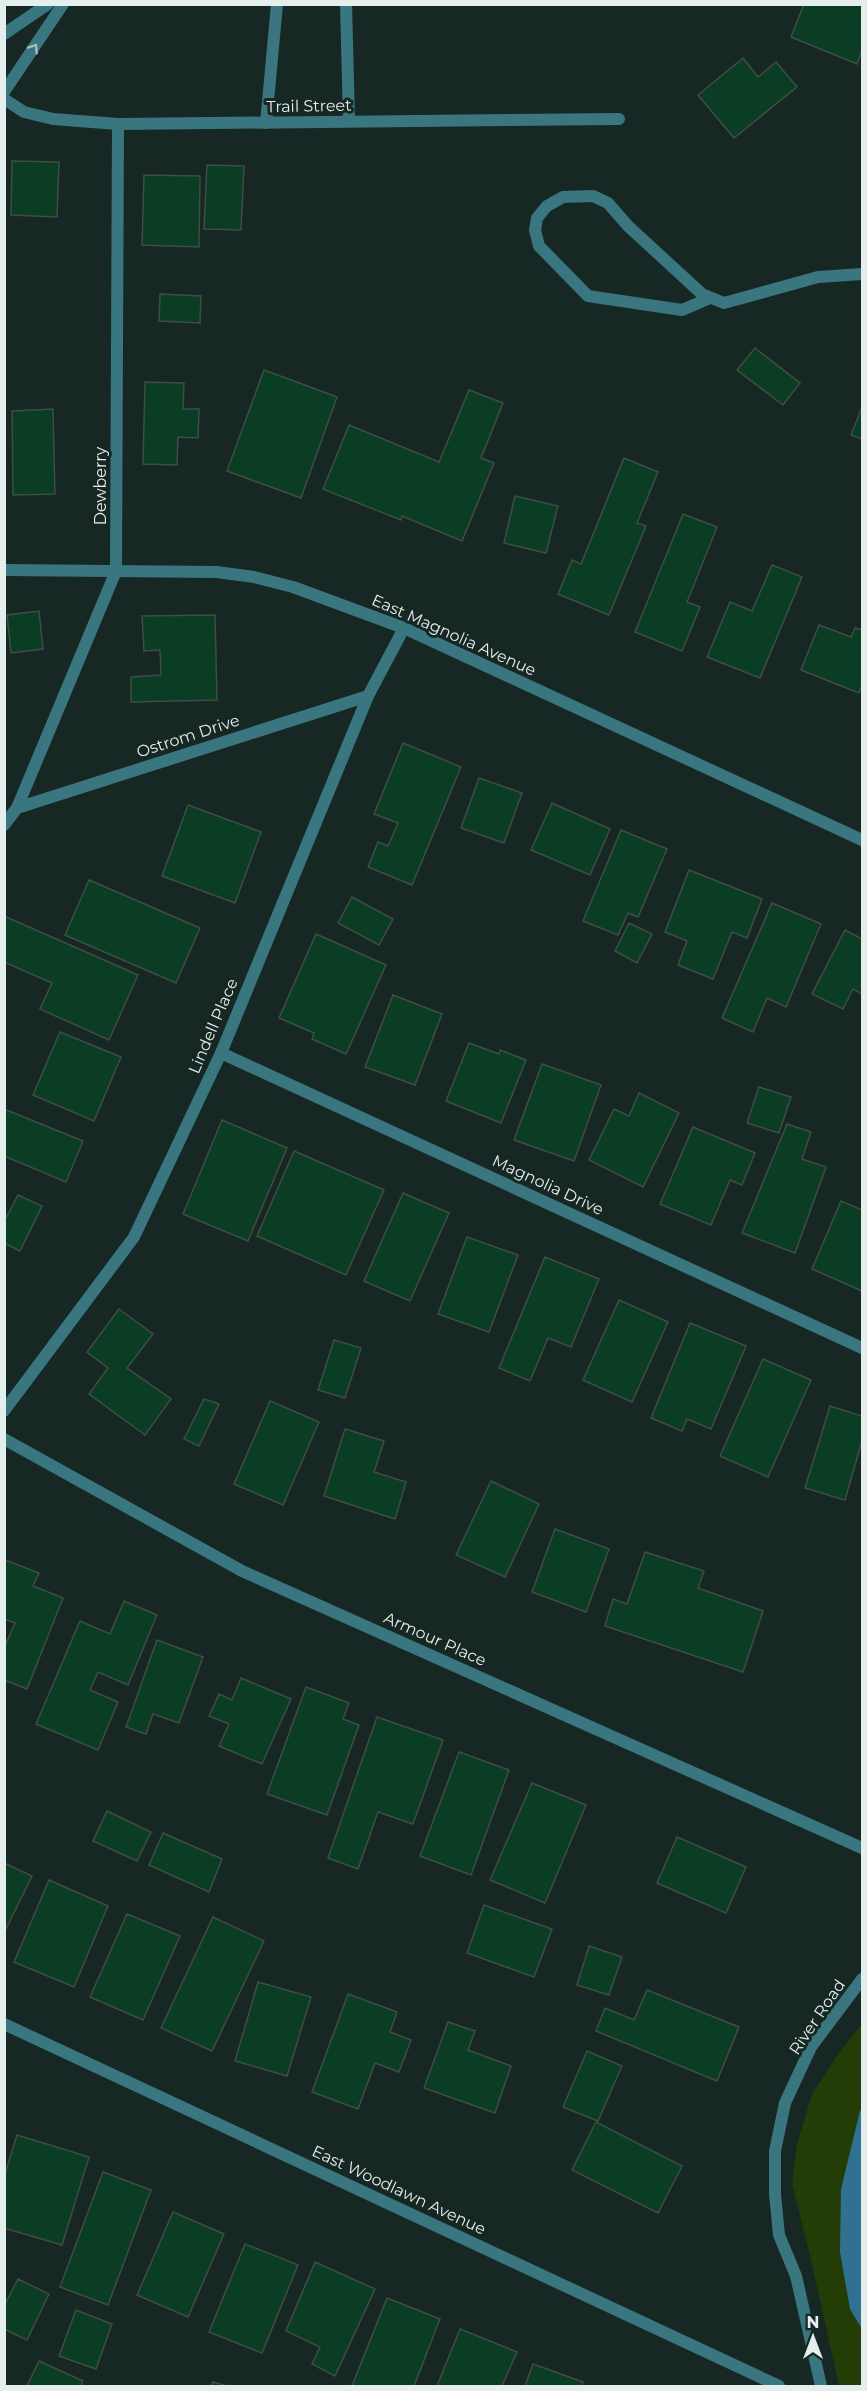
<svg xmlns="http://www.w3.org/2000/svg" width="867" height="2391" font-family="Montserrat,sans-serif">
  <rect width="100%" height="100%" fill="#162724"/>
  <!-- green -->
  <polygon fill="#243c06" points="862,2024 862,2386 839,2386 812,2264 792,2184 797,2144 812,2094 838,2054"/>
  <!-- water -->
  <polygon fill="#307192" points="862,2108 862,2329 850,2309 840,2252 841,2189 860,2111"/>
  <!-- building -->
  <g fill="#0b3d24" stroke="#3f4d44" stroke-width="1.5">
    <polygon points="804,4 862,4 862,51 857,64 791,37"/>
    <polygon points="743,58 758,77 776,62 797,87 734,138 698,95"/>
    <polygon points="12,161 59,162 57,217 11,215"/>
    <polygon points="207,165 244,166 241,230 204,229"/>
    <polygon points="144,175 200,176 199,247 142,245"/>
    <polygon points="160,294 201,296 200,323 159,321"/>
    <polygon points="755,348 800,383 783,405 737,370"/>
    <polygon points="264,370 337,397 301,498 227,471"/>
    <polygon points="145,382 184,383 183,409 199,409 198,438 178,437 177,465 143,464"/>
    <polygon points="469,390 503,403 481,458 494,463 462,541 402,516 401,520 323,489 349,425 439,462"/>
    <polygon points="862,407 862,439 851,435"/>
    <polygon points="53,409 55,494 13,495 12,411"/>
    <polygon points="624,458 658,472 637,523 646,526 609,615 558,594 572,560 581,564"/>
    <polygon points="515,496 558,506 546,553 504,543"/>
    <polygon points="683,514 717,527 687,602 700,607 682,651 635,632"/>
    <polygon points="772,565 802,577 760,678 707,657 730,602 752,611"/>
    <polygon points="39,611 43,649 11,653 7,615"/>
    <polygon points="215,615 217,700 131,702 131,677 161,675 160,650 144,651 142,616"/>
    <polygon points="819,625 851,637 855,628 862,630 862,685 859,693 801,670"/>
    <polygon points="403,743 461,767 412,885 368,867 378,842 388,846 398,823 374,814"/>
    <polygon points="479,778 522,793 504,843 461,828"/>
    <polygon points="552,803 610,829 590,875 531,850"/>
    <polygon points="188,805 261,832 235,903 162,876"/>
    <polygon points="621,830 667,849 638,917 628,913 618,935 583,921"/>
    <polygon points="689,870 762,899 747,938 732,932 713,979 678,965 687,941 665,932"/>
    <polygon points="89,880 200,928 176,983 65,935"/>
    <polygon points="352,897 393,919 379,945 338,923"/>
    <polygon points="772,903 821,924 786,1007 767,998 753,1032 722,1018"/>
    <polygon points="4,916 138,975 109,1040 40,1009 52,983 4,962"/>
    <polygon points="629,923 652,934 637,963 615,951"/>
    <polygon points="845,930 862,939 862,994 853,989 843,1009 812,994"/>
    <polygon points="316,934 386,965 346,1054 312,1039 314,1033 279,1018"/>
    <polygon points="393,995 442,1014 415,1085 365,1067"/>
    <polygon points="60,1032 121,1057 94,1121 33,1095"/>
    <polygon points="469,1043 499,1054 500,1050 526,1060 501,1123 446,1101"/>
    <polygon points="542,1064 601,1085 574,1161 514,1140"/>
    <polygon points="759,1087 791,1097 779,1133 747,1123"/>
    <polygon points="639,1093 679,1113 643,1187 589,1160 614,1109 629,1116"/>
    <polygon points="4,1109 83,1141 66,1182 4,1156"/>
    <polygon points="222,1120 287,1148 248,1241 183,1214"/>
    <polygon points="787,1124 811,1132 802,1159 826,1167 795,1253 742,1233"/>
    <polygon points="693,1127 755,1153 742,1185 730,1180 711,1225 660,1204"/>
    <polygon points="294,1151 384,1190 346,1275 257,1236"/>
    <polygon points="403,1193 449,1213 410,1301 364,1281"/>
    <polygon points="18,1195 42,1206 20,1251 4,1243 4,1222"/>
    <polygon points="841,1201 862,1210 862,1291 812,1269"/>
    <polygon points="467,1237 518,1255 489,1332 438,1314"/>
    <polygon points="545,1257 599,1279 571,1347 548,1338 530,1381 499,1368"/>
    <polygon points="619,1300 668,1322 632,1402 583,1380"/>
    <polygon points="119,1309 153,1334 127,1368 171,1399 145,1435 89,1394 108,1368 87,1352"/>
    <polygon points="690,1323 746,1346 711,1429 687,1419 682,1431 651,1418"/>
    <polygon points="334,1340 361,1348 345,1398 318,1390"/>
    <polygon points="763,1359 811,1380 768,1477 720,1456"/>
    <polygon points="204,1399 219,1404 199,1446 184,1439"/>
    <polygon points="270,1401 319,1422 283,1505 234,1484"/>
    <polygon points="830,1406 862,1416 862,1441 845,1500 805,1488"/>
    <polygon points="345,1429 384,1441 374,1472 406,1482 395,1519 324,1496"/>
    <polygon points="491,1481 539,1504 505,1577 456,1555"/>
    <polygon points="555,1529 609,1549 586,1612 532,1592"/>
    <polygon points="645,1552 704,1571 698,1588 763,1611 743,1672 605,1626 613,1599 627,1604"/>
    <polygon points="5,1560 39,1573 33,1586 63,1598 27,1689 4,1680 4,1648 15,1623 4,1619"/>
    <polygon points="124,1601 157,1615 128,1685 98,1672 90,1690 118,1702 98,1750 36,1724 80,1621 110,1634"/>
    <polygon points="157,1640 203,1657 179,1723 153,1714 146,1734 126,1727"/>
    <polygon points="241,1678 291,1699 262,1764 219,1746 229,1724 209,1716 219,1694 232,1700"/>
    <polygon points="306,1687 349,1703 343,1719 359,1725 327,1815 267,1794"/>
    <polygon points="377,1717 443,1740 413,1824 378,1812 358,1869 328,1858"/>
    <polygon points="459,1752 509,1770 471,1875 420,1856"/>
    <polygon points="532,1783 586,1805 545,1903 490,1880"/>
    <polygon points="107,1811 151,1832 137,1861 93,1841"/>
    <polygon points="163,1833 222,1859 209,1892 149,1865"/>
    <polygon points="677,1837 746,1867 726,1913 657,1883"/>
    <polygon points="4,1863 32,1876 4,1933"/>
    <polygon points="49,1880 108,1906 74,1987 14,1962"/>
    <polygon points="484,1905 552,1929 534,1977 467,1953"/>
    <polygon points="127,1914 180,1936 143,2020 90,1997"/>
    <polygon points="213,1917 264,1941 212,2051 161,2028"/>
    <polygon points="589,1946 622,1957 609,1995 577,1985"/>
    <polygon points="258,1982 311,1997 287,2076 235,2061"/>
    <polygon points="647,1990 739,2027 717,2081 596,2031 605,2008 634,2020"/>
    <polygon points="348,1994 397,2012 390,2032 411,2040 399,2072 375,2063 358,2109 312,2092"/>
    <polygon points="448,2022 475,2031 468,2050 511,2066 495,2113 424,2088"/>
    <polygon points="587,2051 622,2066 598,2121 563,2107"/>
    <polygon points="596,2122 682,2166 658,2213 572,2170"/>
    <polygon points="17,2135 89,2157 62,2245 4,2228 4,2177"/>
    <polygon points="103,2172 151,2190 108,2305 60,2287"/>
    <polygon points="173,2212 224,2234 188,2317 137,2295"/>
    <polygon points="245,2244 298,2265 262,2353 209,2332"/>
    <polygon points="315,2262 375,2289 335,2376 312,2364 320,2347 286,2331"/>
    <polygon points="18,2279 49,2294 27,2340 4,2329 4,2306"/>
    <polygon points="387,2298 440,2319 414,2386 352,2386"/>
    <polygon points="76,2310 112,2324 96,2369 59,2356"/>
    <polygon points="460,2329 517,2352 502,2386 437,2386"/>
    <polygon points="39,2361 83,2381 81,2386 27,2386"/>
    <polygon points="533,2364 583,2382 581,2386 525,2386"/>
    <polygon points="213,2382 227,2386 211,2386"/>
  </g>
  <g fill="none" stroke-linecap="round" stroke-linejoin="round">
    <!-- service -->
    <g stroke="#39767f" stroke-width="12">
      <polyline points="346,4 349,121"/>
      <polyline points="266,123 277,4"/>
      <polyline points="710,298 682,310 588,296 539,246 535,230 537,218 547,206 563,197 593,196 608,203 628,226 702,294 724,303 818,277 862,274"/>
    </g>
    <!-- minor -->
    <g stroke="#39767f" stroke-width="12">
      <polyline points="4,99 24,112 53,119 118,124 619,119"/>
      <polyline points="4,570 217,572 254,577 293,587 404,628 862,840"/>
      <polyline points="17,808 368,696"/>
      <polyline points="4,825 17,808 116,571 118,124"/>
      <polyline points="221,1053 862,1348"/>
      <polyline points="4,1411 134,1237 221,1053 368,696 404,628"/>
      <polyline points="4,1439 242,1571 862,1848"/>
      <polyline points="4,2024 779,2386"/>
      <polyline points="821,2386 796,2276 779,2235 775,2194 775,2151 785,2103 811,2047 862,1979"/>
    </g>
    <!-- tertiary -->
    <g stroke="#39767f" stroke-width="12">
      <polyline points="4,34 48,4"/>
      <polyline points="4,92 63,4"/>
    </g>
  </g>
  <!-- one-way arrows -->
  <defs><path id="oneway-chevron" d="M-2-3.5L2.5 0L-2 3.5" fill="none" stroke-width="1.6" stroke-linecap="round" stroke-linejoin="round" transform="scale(1.5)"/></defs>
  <use stroke="#a0bec0" href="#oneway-chevron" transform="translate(34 48) rotate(-56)"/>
  <g text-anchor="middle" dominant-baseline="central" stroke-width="6" stroke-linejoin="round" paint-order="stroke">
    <!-- street labels -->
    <g font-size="16" fill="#e4eeec" stroke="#162724">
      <text transform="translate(309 106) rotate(-1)">Trail Street</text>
      <text transform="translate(100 486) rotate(-90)">Dewberry</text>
      <text transform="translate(454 635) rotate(24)">East Magnolia Avenue</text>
      <text transform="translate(188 736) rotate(-18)">Ostrom Drive</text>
      <text transform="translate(213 1026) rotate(-67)">Lindell Place</text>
      <text transform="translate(548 1185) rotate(25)">Magnolia Drive</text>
      <text transform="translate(435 1639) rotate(24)">Armour Place</text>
      <text transform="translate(817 2017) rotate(-56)">River Road</text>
      <text transform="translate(399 2190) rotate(25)">East Woodlawn Avenue</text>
    </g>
  </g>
  <!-- border -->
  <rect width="867" height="2391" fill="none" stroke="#e4eeec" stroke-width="12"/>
  <!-- north arrow -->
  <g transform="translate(813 2337)" stroke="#162724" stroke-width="4.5" paint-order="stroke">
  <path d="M0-4.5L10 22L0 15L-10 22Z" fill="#e4eeec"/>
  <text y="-9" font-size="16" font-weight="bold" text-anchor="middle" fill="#e4eeec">N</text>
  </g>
</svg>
